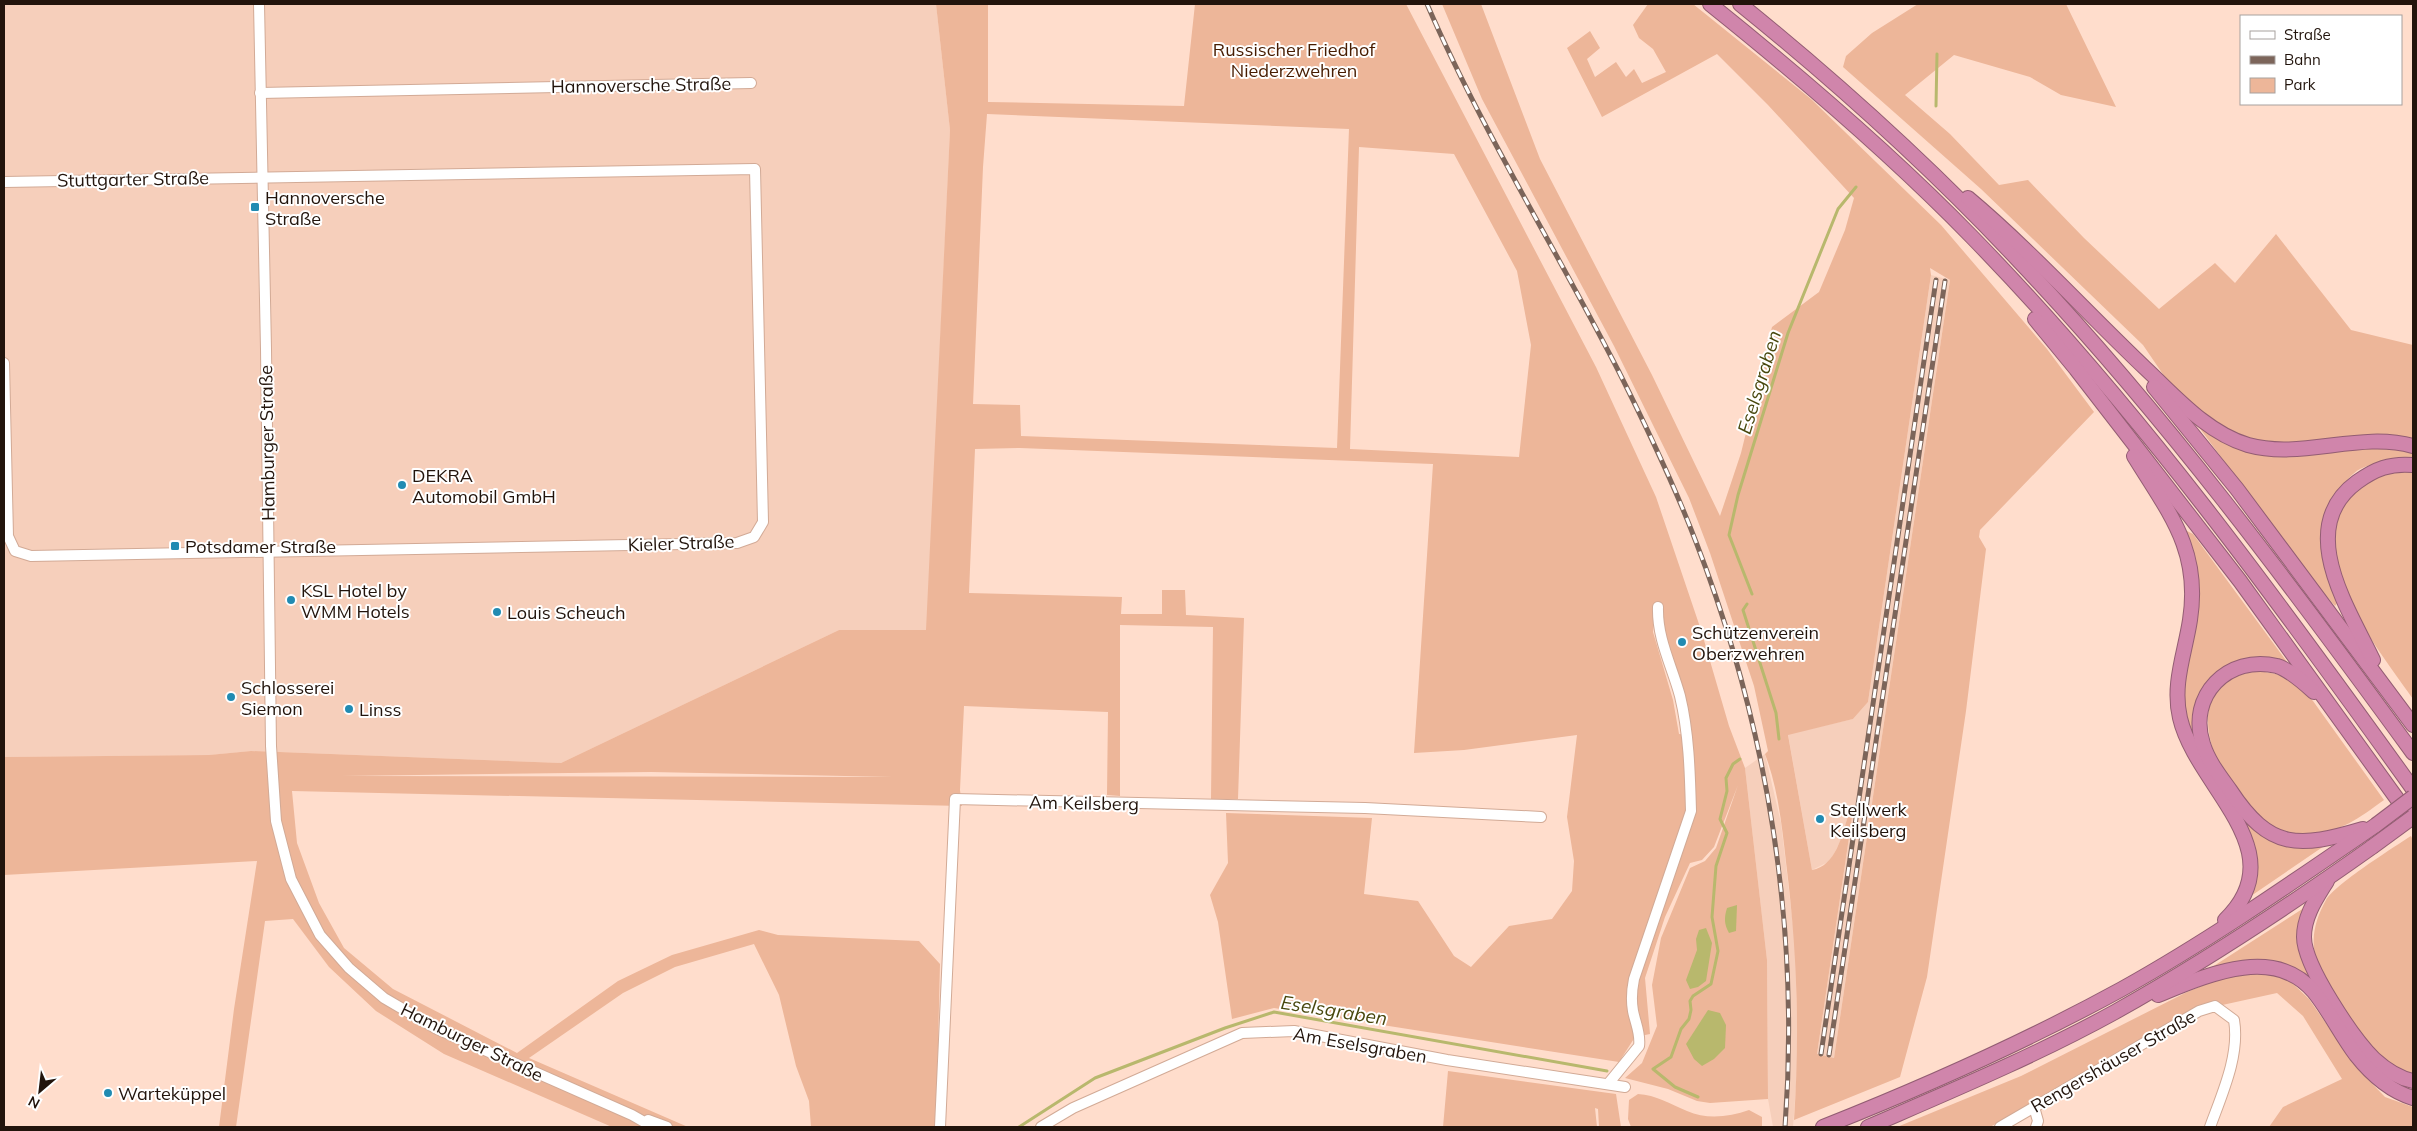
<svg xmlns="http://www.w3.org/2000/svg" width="2417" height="1131" font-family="Mulish,sans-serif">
  <rect width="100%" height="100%" fill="#fdc"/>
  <!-- built -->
  <g fill="#f6cfbb">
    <polygon points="4,4 936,4 950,130 927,630 839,630 561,763 251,751 210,755 4,757"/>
    <polygon points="1931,275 1950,280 1834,1058 1817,1055 1852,817 1848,816 1841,840 1833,856 1828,862 1812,870 1788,734 1853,719 1868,702"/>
    <polygon points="1765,754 1781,823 1795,942 1798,1059 1793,1127 1773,1127 1768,1099 1767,960 1745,768"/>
  </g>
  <!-- green -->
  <g fill="#edb699" fill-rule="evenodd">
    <path d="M936,4H988V102L1184,106L1195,4H1406L1596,367L1656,497L1701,630L1729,726L1745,768L1767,960L1768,1099L1710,1103L1697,1101L1668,1089L1625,1078L1642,1063L1657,1026L1652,985L1661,938L1690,868L1705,861L1716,848L1738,785L1714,847L1702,860L1690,863L1665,917L1645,978L1650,1034L1635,1037L1619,1062L1274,1008L1232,1019L1218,922L1210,895L1228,863L1226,813L1372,818L1364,894L1418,901L1454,956L1471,967L1509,926L1552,919L1572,891L1574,861L1567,817L1577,735L1464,750L1414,753L1433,464L1020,448L975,449L969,593L1122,597L1121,614H1162V590H1185L1186,615L1244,618L1238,799H1211L1213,627L1120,625V796L1107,795L1108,712L964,706L960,790L962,806L292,791L297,843L319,903L344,948L393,989L517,1053L618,981L672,955L759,930L778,935L919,941L940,964L936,1127H811L809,1101L796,1066L779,995L754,944L675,967L623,993L529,1058L688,1127H612L444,1054L376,1011L329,967L293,919L265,921L236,1127H219L234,1009L257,861L4,875V757L209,755L251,751L561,763L839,630H926L950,130ZM987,114L1349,129L1337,448L1021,436L1020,405L973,404L983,167ZM1359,147L1454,154L1517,271L1531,345L1519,457L1350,449ZM1654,619L1688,735L1679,734L1673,700L1653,632ZM651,772L893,777L342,776Z"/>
    <path d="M1442,4H1481L1540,159L1652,375L1720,516L1741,453L1772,327L1819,292L1845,230L1854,198L1768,105L1717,54L1602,117L1567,48L1590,31L1600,48L1587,59L1595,77L1616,62L1626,77L1634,69L1642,83L1666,72L1653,49L1639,38L1633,25L1648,4H1693L1811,99L1941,225L2047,349L2094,412L1980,530L1979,537L1986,549L1966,711L1927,977L1900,1077L1794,1120C1800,1033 1797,949 1786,862C1782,826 1778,788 1765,754L1768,751L1754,686L1710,553L1689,498L1614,346L1482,99ZM1930,268L1950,280L1834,1058L1817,1054L1852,817L1848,816C1842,835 1836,866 1812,870L1788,735L1853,719L1868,702L1931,275Z"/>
    <path d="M1918,4H2066L2116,107L2061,95L2030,77L1954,55L1905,95L1950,134L1999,185L2028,180L2084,238L2159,309L2215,263L2235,283L2276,234L2351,330L2413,345V459C2396,461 2377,461 2360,469C2352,473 2344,484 2338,491C2310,527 2320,563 2338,602L2335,606L2310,577L2201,430L2143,345L1981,189L1843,67L1846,56L1872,33Z"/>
    <path d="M2413,469V699C2381,652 2304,561 2345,503C2364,476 2382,473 2413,469Z"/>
    <polygon points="2185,530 2193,534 2293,670 2237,662 2222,668 2207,685 2198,744 2192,739 2186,716 2183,689 2190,646 2198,611 2199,578"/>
    <path d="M2259,671L2276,674L2295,683L2313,701L2384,800C2359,818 2341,832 2309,835C2303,835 2296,837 2290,836C2264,830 2257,815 2242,795C2235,786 2224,776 2219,765C2199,721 2203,677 2259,671Z"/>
    <polygon points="2232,805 2254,828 2330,842 2248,898 2253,882"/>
    <path d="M2411,836L2413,840V1074C2407,1072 2400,1071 2395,1069C2374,1059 2323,981 2316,958C2310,938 2316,918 2326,900C2334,885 2394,847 2411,836Z"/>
    <path d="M2307,906L2302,918L2323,998C2273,960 2273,952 2209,969Z"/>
    <polygon points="2257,970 2289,980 2309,999 2357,1068 2385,1097 2413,1107 2413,1127 2269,1127 2283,1107 2342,1079 2303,1016 2277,993 2204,1009 1990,1127 1897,1127 2021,1076 2185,993 2223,977"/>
    <polygon points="1448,1071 1616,1094 1621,1127 1599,1127 1598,1109 1595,1108 1597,1127 1443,1127"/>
    <path d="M1638,1094C1656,1095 1670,1104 1687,1111C1707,1120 1729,1117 1749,1110L1762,1117V1127H1631L1628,1119L1629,1100Z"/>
  </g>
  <!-- water -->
  <g fill="#b8b86d">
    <path d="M1737,905L1736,931L1729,933C1724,924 1724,918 1727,908Z"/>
    <polygon points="1706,928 1712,943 1706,981 1698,987 1690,989 1686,980 1697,950 1696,939 1699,930"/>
    <polygon points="1708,1010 1720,1013 1726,1025 1725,1048 1714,1059 1702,1066 1694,1059 1686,1044"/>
  </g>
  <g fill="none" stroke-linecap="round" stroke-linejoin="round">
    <!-- stream -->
    <g stroke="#b8b86d" stroke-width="3">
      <polyline points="1936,106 1937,54"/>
      <polyline points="1752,594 1729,535 1738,495 1788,333 1838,209 1856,187"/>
      <polyline points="1747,604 1743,610 1776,713 1779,739"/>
      <polyline points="1698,1097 1675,1087 1653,1069 1671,1057 1681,1029 1689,1019 1691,1010 1690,1001 1693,996 1711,984 1718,951 1712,917 1716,866 1727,833 1720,819 1727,791 1726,778 1733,764 1740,759"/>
      <polyline points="1019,1127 1095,1078 1225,1028 1274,1012 1607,1071"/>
    </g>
    <defs>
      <g id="minor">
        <polyline points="259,4 266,349 271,746 276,821 291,879 320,935 349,968 384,998 437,1029 632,1115 653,1127"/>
        <polyline points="260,93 751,83"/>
        <polyline points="4,182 755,169 763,522 754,537 737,543 31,556 15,551 8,536 4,363"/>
        <path d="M1608,1084L1639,1046C1641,1034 1635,1022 1633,1011C1631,1000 1632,989 1634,979L1691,811C1690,774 1689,733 1680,696C1672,666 1657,639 1658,607"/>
        <polyline points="2034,1107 2038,1121 2036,1127"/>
        <polyline points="648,1120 667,1127"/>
        <polyline points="940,1127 955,799 1365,808 1541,817"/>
        <polyline points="1041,1127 1073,1108 1242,1033 1294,1031 1447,1060 1625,1087"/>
        <path d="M2000,1127L2199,1011L2215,1006L2234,1020C2240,1055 2222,1094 2210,1127"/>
      </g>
      <g id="highway">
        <path d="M1710,4C1801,77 1890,153 1972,237C2137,406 2276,598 2413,789"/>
        <path d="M1740,4C1839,84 1933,169 2020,262C2164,414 2290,584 2413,753"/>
        <path d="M1968,198C2030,250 2086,312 2145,368C2175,396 2207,433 2248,445C2302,460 2359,431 2413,446"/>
        <polyline points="2035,319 2076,369 2240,581 2408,814"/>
        <polyline points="2154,387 2237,489 2413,725"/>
        <path d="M2134,456C2169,513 2201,550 2190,620C2185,653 2172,684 2180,718C2196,787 2297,851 2225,920"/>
        <path d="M2373,660C2349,609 2294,528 2357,482C2375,469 2390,463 2413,465"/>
        <path d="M2314,692C2304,683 2290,670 2277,666C2228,654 2187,696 2203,744C2208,761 2220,776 2230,790C2270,851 2299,848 2363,829"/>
        <path d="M2327,881C2316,899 2304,916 2304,937C2304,966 2353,1038 2374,1059C2385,1069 2398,1078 2413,1081"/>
        <path d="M2158,995C2205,976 2274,944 2314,992C2330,1012 2341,1035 2356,1055C2371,1074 2390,1091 2413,1098"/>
        <path d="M1823,1127C1924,1087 2027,1041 2122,989C2210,940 2293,882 2376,825"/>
        <path d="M1868,1127C1951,1091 2035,1056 2115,1012C2204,962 2289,906 2372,847"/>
      </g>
    </defs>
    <!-- minor casing -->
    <use href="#minor" stroke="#d2aa96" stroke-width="12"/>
    <!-- highway casing -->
    <use href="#highway" stroke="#935d73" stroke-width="16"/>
    <!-- minor -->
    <use href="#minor" stroke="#fff" stroke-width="10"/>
    <!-- highway -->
    <use href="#highway" stroke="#d085ab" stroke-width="14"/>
    <defs>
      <g id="rail">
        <path d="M1427,4C1482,131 1556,249 1619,372C1647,428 1674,484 1696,542C1768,728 1800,928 1785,1127"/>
        <polyline points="1821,1054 1936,280"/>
        <polyline points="1829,1055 1945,281"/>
      </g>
    </defs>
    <!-- rail casing -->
    <use href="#rail" stroke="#7c655a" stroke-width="5"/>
    <!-- rail -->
    <use href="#rail" stroke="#fff" stroke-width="3" stroke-dasharray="9" stroke-linecap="butt"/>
    <defs>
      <g id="highway-bridge">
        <polyline points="2376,825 2413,797"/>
        <polyline points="2372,847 2413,817"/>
      </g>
    </defs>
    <!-- highway-bridge casing -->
    <use href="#highway-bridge" stroke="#935d73" stroke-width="16" stroke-linecap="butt"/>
    <!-- highway-bridge -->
    <use href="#highway-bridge" stroke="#d085ab" stroke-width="14"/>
  </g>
  <!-- markers -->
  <g fill="#218bb2" stroke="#fff" stroke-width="2">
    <rect x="250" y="202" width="10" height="10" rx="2.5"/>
    <circle cx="402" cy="485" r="5"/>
    <rect x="170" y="541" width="10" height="10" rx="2.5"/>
    <circle cx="291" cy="600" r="5"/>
    <circle cx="497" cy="612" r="5"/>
    <circle cx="1682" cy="642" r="5"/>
    <circle cx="231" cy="697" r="5"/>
    <circle cx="349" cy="709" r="5"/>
    <circle cx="1820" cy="819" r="5"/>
    <circle cx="108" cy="1093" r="5"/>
  </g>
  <g text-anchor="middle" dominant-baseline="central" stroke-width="4" stroke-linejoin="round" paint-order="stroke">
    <!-- park labels -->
    <g font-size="18" fill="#471c01" stroke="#fff">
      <text x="1294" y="49">Russischer Friedhof<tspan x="1294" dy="21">Niederzwehren</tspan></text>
    </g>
    <!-- street labels -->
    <g font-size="18" fill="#22140c" stroke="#fff">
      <text transform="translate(641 85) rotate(-1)">Hannoversche Straße</text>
      <text transform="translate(133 179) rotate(-1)">Stuttgarter Straße</text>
      <text transform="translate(267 443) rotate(-91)">Hamburger Straße</text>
      <text transform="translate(681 543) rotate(-2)">Kieler Straße</text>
      <text transform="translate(1084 803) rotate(1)">Am Keilsberg</text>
      <text transform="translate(472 1042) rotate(26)">Hamburger Straße</text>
      <text transform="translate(1360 1045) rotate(10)">Am Eselsgraben</text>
      <text transform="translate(2113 1061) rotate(-30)">Rengershäuser Straße</text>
    </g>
    <!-- poi labels -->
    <g font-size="18" fill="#22140c" stroke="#fff" text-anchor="start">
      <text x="265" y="197">Hannoversche<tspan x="265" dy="21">Straße</tspan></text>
      <text x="412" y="475">DEKRA<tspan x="412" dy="21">Automobil GmbH</tspan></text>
      <text x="185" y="546">Potsdamer Straße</text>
      <text x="301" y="590">KSL Hotel by<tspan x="301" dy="21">WMM Hotels</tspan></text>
      <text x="507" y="612">Louis Scheuch</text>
      <text x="1692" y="632">Schützenverein<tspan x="1692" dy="21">Oberzwehren</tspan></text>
      <text x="241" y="687">Schlosserei<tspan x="241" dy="21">Siemon</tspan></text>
      <text x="359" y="709">Linss</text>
      <text x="1830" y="809">Stellwerk<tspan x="1830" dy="21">Keilsberg</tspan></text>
      <text x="118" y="1093">Warteküppel</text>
    </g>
    <!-- water labels -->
    <g font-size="19" font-style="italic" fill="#48470d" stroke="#fff">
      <text transform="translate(1759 382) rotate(-73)">Eselsgraben</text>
      <text transform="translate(1334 1010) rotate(9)">Eselsgraben</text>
    </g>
  </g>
  <!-- border -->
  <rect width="2417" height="1131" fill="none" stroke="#22140c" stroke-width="10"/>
  <!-- legend -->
  <rect x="2240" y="15" width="162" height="90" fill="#ffffff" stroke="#a7a19e"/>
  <rect x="2250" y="31" width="25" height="8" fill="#ffffff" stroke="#a7a19e"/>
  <text x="2284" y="40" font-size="15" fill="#22140c">Straße</text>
  <rect x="2250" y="56" width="25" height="8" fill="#7c655a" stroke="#a7a19e"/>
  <text x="2284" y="65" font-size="15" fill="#22140c">Bahn</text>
  <rect x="2250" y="78" width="25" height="15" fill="#edb699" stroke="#a7a19e"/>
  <text x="2284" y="90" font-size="15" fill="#22140c">Park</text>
  <!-- north arrow -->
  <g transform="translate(40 1091) rotate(208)" stroke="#ffffff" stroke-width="4" paint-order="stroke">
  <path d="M0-4L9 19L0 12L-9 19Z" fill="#22140c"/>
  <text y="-8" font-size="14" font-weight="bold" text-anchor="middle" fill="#22140c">N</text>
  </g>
</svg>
